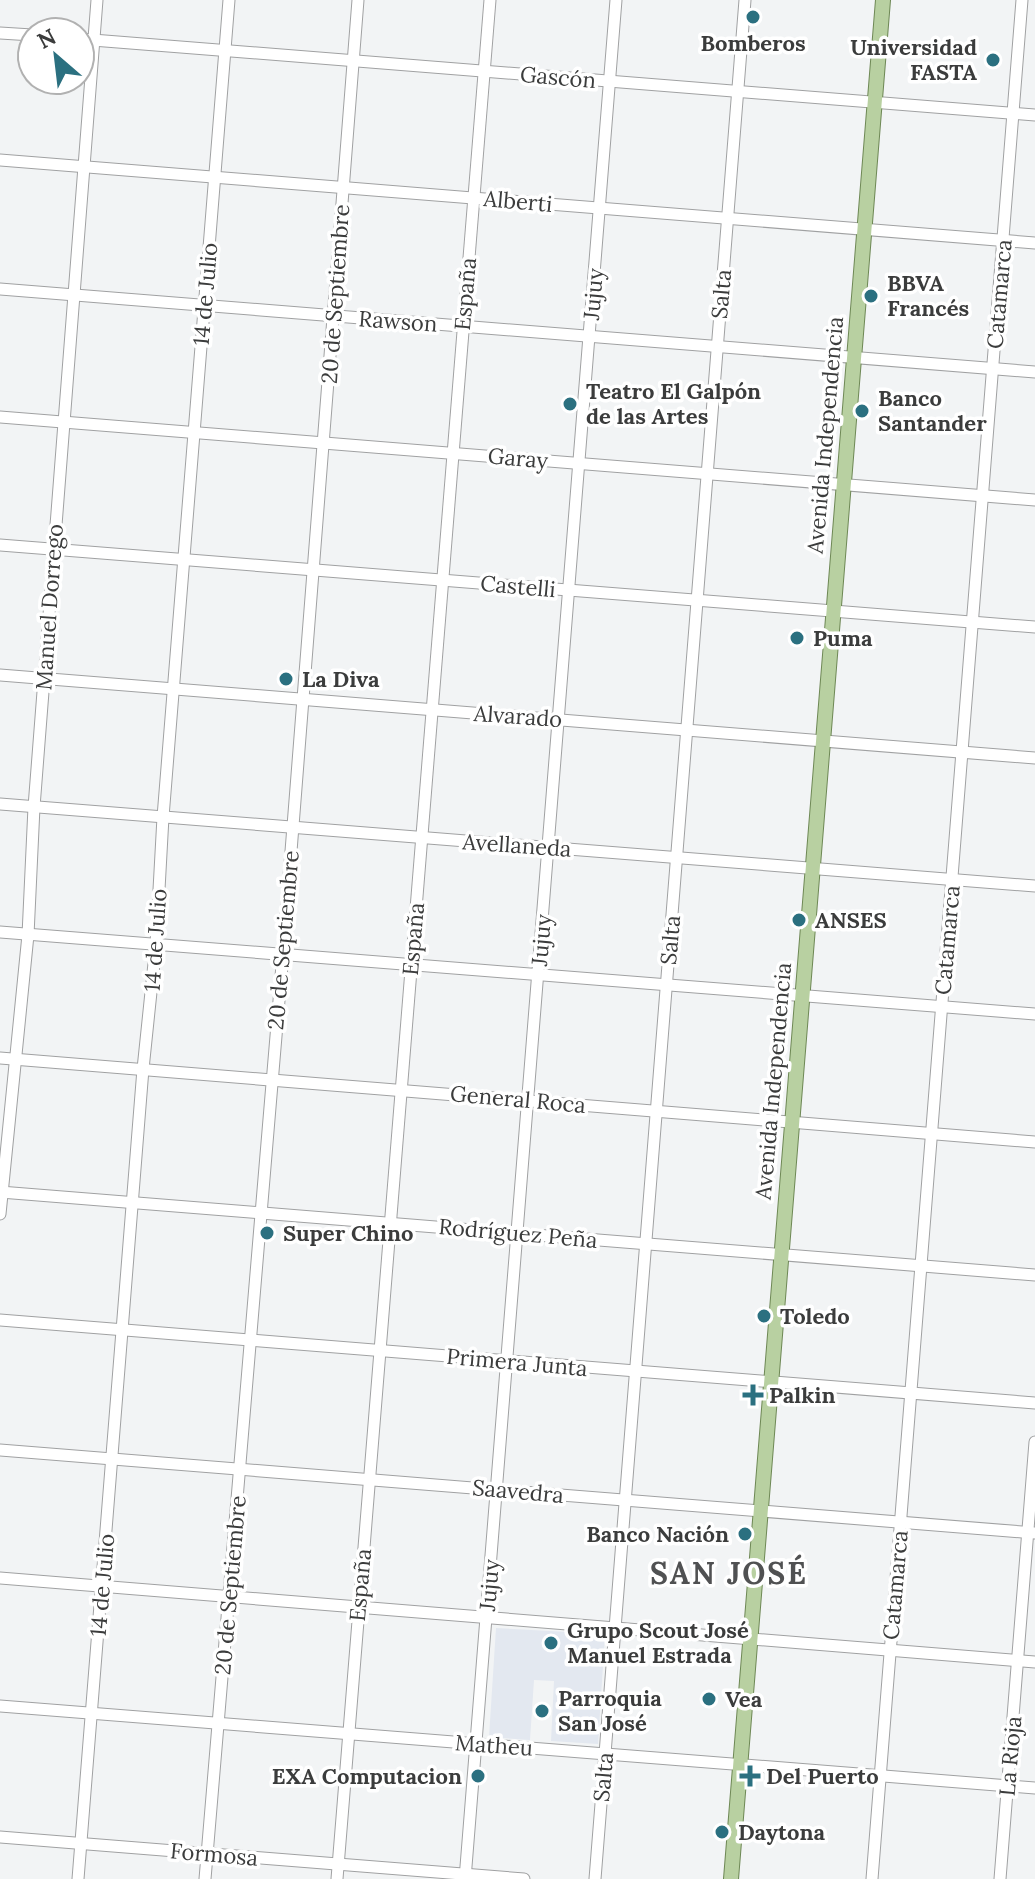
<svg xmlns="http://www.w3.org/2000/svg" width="1035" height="1879" font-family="Lora,serif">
  <rect width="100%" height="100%" fill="#f2f4f5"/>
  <!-- built -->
  <polygon fill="#e3e8f0" points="496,1628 605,1634 598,1744 551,1741 554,1681 534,1680 530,1740 489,1737"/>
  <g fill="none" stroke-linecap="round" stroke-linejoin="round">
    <defs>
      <g id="minor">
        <polyline points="0,33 32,35"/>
        <polyline points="80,39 1035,115"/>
        <polyline points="0,160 1035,243"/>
        <polyline points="0,289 1035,372"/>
        <polyline points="0,417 1035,500"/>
        <polyline points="0,545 1035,627"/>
        <polyline points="0,675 1035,758"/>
        <polyline points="0,804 1035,886"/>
        <polyline points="0,932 1035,1014"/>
        <polyline points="0,1058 1035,1142"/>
        <polyline points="0,1192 1035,1275"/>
        <polyline points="0,1214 28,935 34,807 97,0"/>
        <polyline points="0,1320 1035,1403"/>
        <polyline points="0,1450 1035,1533"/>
        <polyline points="0,1578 1035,1662"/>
        <polyline points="0,1706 1035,1788"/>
        <polyline points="0,1837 524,1879"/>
        <polyline points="78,1879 143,1069 156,944 163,817 229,0"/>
        <polyline points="205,1879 283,953 358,0"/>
        <polyline points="337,1879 490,0"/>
        <polyline points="465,1879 616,0"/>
        <polyline points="595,1879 745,0"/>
        <polyline points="872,1879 1022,0"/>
        <polyline points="1000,1879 1035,1442"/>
      </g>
      <polyline id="major" points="731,1879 883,0"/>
    </defs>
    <!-- minor casing -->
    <use href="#minor" stroke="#a0a1a2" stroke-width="13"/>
    <!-- major casing -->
    <use href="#major" stroke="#6e8855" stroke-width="16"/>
    <!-- minor -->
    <use href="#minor" stroke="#fff" stroke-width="11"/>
    <!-- major -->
    <use href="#major" stroke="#b8d0a1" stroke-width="14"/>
  </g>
  <!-- markers -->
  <g fill="#2b7080" stroke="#fff" stroke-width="3">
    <circle cx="753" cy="17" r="8"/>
    <circle cx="993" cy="60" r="8"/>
    <circle cx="871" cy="296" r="8"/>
    <circle cx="570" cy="404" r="8"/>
    <circle cx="862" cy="411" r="8"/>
    <circle cx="797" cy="638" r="8"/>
    <circle cx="286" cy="679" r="8"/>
    <circle cx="799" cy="920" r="8"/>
    <circle cx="267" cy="1233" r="8"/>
    <circle cx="764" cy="1316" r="8"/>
    <path d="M749 1383h8v8h8v8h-8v8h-8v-8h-8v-8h8z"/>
    <circle cx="745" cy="1534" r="8"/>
    <circle cx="551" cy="1643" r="8"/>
    <circle cx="709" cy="1699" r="8"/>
    <circle cx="542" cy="1711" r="8"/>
    <circle cx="478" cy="1776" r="8"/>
    <path d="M746 1764h8v8h8v8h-8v8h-8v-8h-8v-8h8z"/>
    <circle cx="722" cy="1832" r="8"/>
  </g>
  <g text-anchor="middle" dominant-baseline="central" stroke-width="7" stroke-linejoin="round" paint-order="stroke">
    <!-- poi labels -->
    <g font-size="22" font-weight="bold" fill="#3b3c3c" stroke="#fff" text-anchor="start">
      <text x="753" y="43" text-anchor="middle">Bomberos</text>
      <text x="977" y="47" text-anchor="end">Universidad<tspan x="977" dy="25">FASTA</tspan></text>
      <text x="887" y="283">BBVA<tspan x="887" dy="25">Francés</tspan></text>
      <text x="586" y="391">Teatro El Galpón<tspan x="586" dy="25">de las Artes</tspan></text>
      <text x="878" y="398">Banco<tspan x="878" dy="25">Santander</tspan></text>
      <text x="813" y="638">Puma</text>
      <text x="302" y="679">La Diva</text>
      <text x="815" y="920">ANSES</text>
      <text x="283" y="1233">Super Chino</text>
      <text x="780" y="1316">Toledo</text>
      <text x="769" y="1395">Palkin</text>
      <text x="729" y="1534" text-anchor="end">Banco Nación</text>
      <text x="567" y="1630">Grupo Scout José<tspan x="567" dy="25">Manuel Estrada</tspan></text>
      <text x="558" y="1698">Parroquia<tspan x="558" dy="25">San José</tspan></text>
      <text x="725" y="1699">Vea</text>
      <text x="462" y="1776" text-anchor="end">EXA Computacion</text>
      <text x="766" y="1776">Del Puerto</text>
      <text x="738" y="1832">Daytona</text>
    </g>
    <!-- street labels -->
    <g font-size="22" fill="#3b3c3c" stroke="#fff">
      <text transform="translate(558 77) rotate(5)">Gascón</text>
      <text transform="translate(518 201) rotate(5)">Alberti</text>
      <text transform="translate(205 294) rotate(-85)">14 de Julio</text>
      <text transform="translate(335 294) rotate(-86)">20 de Septiembre</text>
      <text transform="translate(465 294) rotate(-85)">España</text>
      <text transform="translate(593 294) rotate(-85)">Jujuy</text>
      <text transform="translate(721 294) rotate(-85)">Salta</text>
      <text transform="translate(999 294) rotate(-85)">Catamarca</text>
      <text transform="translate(398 321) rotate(4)">Rawson</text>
      <text transform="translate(825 435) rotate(-85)">Avenida Independencia</text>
      <text transform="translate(518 458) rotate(5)">Garay</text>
      <text transform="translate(518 586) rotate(5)">Castelli</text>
      <text transform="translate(49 607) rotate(-86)">Manuel Dorrego</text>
      <text transform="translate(518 716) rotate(4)">Alvarado</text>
      <text transform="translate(517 845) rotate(4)">Avellaneda</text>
      <text transform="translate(413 939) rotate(-85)">España</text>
      <text transform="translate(155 940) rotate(-86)">14 de Julio</text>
      <text transform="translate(283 940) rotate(-85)">20 de Septiembre</text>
      <text transform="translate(541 940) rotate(-85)">Jujuy</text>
      <text transform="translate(670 940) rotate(-85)">Salta</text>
      <text transform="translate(947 940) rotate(-85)">Catamarca</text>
      <text transform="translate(773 1081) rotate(-85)">Avenida Independencia</text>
      <text transform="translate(518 1099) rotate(5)">General Roca</text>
      <text transform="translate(518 1233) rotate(5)">Rodríguez Peña</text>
      <text transform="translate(517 1362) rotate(5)">Primera Junta</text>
      <text transform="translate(518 1491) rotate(5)">Saavedra</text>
      <text transform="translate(102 1585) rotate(-85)">14 de Julio</text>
      <text transform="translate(230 1585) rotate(-85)">20 de Septiembre</text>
      <text transform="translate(360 1585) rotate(-85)">España</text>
      <text transform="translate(489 1585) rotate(-85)">Jujuy</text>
      <text transform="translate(895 1585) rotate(-85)">Catamarca</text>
      <text transform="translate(494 1745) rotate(4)">Matheu</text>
      <text transform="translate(1010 1756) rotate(-85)">La Rioja</text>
      <text transform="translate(603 1777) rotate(-85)">Salta</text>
      <text transform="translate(214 1854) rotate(5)">Formosa</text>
    </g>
    <!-- district labels -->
    <g font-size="30" font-weight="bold" letter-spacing="2" fill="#505152" stroke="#fff">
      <text x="729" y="1573">SAN JOSÉ</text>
    </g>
  </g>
  <!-- north arrow -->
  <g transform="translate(56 56) rotate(332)"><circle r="38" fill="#ffffff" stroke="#b1b1b1" stroke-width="2"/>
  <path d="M0-6L14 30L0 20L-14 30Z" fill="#2b7080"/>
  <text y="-12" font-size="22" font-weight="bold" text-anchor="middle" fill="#3b3c3c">N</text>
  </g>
</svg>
